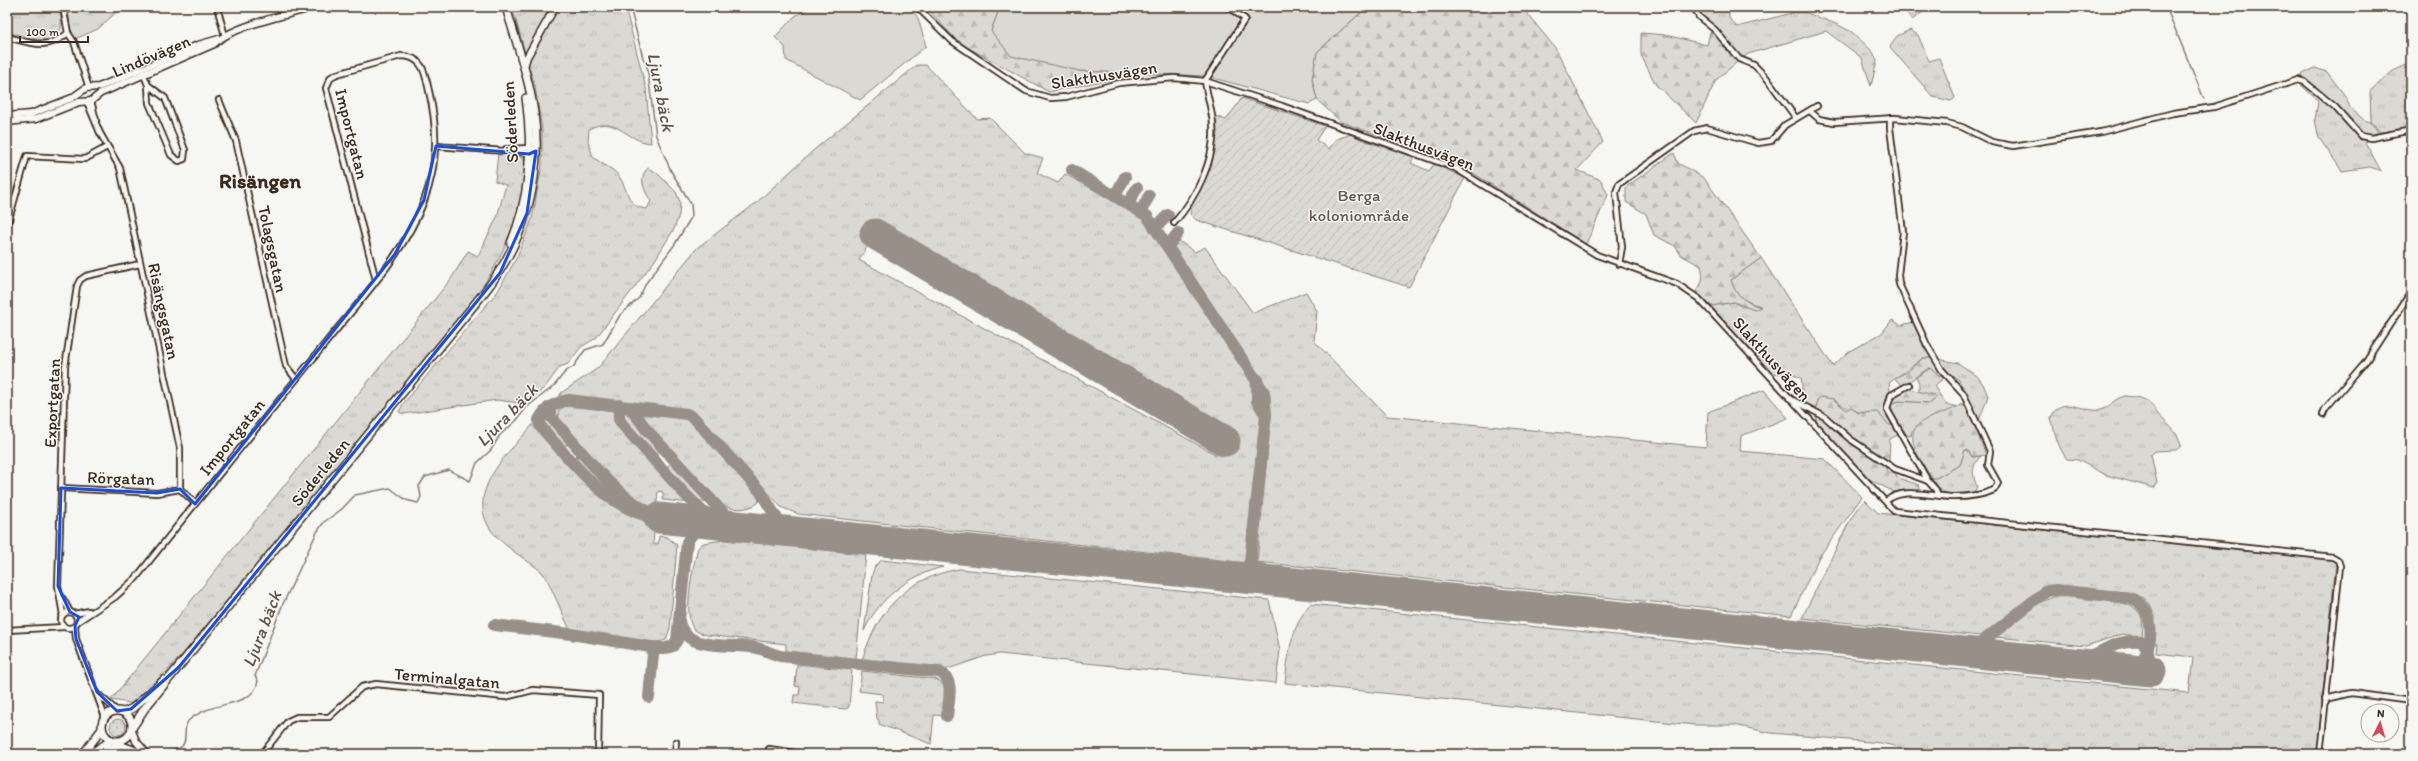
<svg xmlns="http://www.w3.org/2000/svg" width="2418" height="761" font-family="Itim,sans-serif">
  <defs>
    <pattern id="grass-tufts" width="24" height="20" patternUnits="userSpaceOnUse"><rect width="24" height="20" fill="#dad9d3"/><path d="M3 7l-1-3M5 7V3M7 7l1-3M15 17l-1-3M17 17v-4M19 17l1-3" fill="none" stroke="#bcbab5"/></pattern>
    <pattern id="forest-firs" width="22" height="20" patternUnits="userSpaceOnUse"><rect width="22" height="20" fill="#dad9d3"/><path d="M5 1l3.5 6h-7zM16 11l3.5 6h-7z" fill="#bcbab5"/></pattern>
    <pattern id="park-dots" width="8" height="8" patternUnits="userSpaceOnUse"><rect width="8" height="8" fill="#dad9d3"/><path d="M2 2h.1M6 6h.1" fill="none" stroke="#bcbab5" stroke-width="1.8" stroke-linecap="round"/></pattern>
    <pattern id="garden-furrows" width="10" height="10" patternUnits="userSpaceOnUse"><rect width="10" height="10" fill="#dad9d3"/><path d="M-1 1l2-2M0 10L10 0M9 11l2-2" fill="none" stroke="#bcbab5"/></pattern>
  </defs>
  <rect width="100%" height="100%" fill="#f6f6f2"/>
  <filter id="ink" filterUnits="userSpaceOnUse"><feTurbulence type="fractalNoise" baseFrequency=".025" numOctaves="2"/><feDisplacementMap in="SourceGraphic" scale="8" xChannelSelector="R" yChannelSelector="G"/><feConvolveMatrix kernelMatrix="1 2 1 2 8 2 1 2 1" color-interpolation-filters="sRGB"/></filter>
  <g filter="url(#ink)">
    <!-- grass -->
    <g fill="url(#grass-tufts)" stroke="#8a8278" fill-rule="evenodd">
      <path d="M7,7C15,7 23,6 31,7C43,9 45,16 58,7C62,18 64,32 53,41L29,38L7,32Z"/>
      <polygon points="68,7 122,7 98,29 75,39 70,27"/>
      <path d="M512,7H625L646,88L651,143C625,141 616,114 589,129L588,141L593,157C599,162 607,166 614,171C629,183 624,208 647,209L651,201C644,191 638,177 648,168L657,173L676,192L680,202L679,215L674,229L655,260L596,338L581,347L568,364L560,367L545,387L526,404L497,400L404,414L399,412L403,404L498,291L517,257L532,219L542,166V129L535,87Z"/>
      <polygon points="1699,7 1722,7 1729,10 1729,18 1737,27 1796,12 1807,13 1836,24 1852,32 1873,52 1877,61 1871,86 1862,58 1826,31 1748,54 1742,59 1699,16 1696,9"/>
      <polygon points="1903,7 1930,7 1912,20"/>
      <polygon points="1910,30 1918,35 1929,61 1939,58 1955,98 1951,101 1933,97 1890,47 1897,36"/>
      <polygon points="2411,63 2411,125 2399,130 2380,132 2371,121 2370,91 2393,71"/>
      <path d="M917,65H926L977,119L990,118L1025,153L1043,158L1037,173L1058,183L1065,174L1130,209L1146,221L1253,383L1252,399L1262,419L1259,476L1248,563L798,514L781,507L707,425L685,410L571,397L558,399L561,393L598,368L697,248L756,203L815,149ZM881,224L1231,430L1217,455L859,260Z"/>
      <polygon points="2315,68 2327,72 2346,97 2350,108 2364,120 2371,122 2378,132 2365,142 2381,171 2370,167 2342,171 2319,138 2315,120 2318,101 2300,84 2301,75"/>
      <path d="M498,153L513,154L524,159C527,169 524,180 523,190C515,231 498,265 474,299L183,654L136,704L111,700L451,279L468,251L478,256L497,217L506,185L495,181Z"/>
      <polygon points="1179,241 1195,252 1205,247 1253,313 1306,292 1317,311 1314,341 1387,416 1706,447 1708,412 1764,390 1788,418 1741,436 1740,451 1825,459 1862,497 1819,557 1791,616 1257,562 1267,457 1270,396 1173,248"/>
      <path d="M1761,258L1833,366L1848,352L1882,333L1892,320L1901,325L1914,322L1932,358H1923L1889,383C1893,403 1878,403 1893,425L1889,426L1877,413C1858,413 1848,411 1833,399L1817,400V409L1802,401C1801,393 1803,386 1801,378L1791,374L1771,373L1711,306L1734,302L1742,307L1760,306C1746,302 1734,295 1731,280Z"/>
      <polygon points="1938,359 1958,363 1977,376 1983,384 1988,396 1979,421 1959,380 1944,370"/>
      <polygon points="1931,368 1939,375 1942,375 1944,378 1934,386 1946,404 1957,407 1912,431 1911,436 1907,435 1893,415 1891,404 1899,401 1931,403 1934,400 1934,395 1923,394 1919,391 1919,383 1916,377"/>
      <path d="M2125,396C2133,397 2143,397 2150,403C2153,405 2155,410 2157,413C2165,423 2179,431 2181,446L2176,450L2154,451L2151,454L2157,483L2154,488L2106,475L2078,460L2067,459C2057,446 2055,433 2051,418C2060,393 2084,413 2101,410C2110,408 2112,399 2125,396Z"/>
      <path d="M565,406L617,411V421L622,429L691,503L663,500V492L658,491L656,512C616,495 589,451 559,422L558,411Z"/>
      <path d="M625,412L658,447V454C647,454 624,424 623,414Z"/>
      <path d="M652,413L683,417L692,421L760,495L758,503C748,511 729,510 719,504L644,423L642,420L646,414Z"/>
      <polygon points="549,418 567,438 568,445 563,445 547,428 545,421"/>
      <path d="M535,422L601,496L619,508L655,522L653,544H658L659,536L667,537L677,545L670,628L666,640C651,647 589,633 570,630L547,579L541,571C527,560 498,543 489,527C466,488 512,450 535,422Z"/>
      <path d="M1965,450H1968L1972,457L1981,456C1971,467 1972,473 1977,487L1974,492L1953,495L1938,491L1937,484L1931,478H1936L1960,465Z"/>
      <polygon points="578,454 585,457 617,492 647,514 608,495 578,462 576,456"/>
      <path d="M671,463L709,501L708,503C698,504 670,477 667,467Z"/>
      <path d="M1865,500L1878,513L2334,560L2336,562L2317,754H1929L1881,743L1771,733L1734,725H1695L1285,683C1288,655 1291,627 1310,604L2189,693L2193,657L2156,653L2157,644L2153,643L2155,617L2150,605L2144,598L2128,592L2048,586L2038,590L2015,610L1981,636L1802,618L1849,522L1856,510Z"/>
      <path d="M724,540L866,554L856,659L786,651V644L707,635C703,634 696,632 693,628C683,614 693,565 698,548L703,543Z"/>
      <path d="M882,560L943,567C909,575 878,599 864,631L872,575L875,566Z"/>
      <path d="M959,569L1269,600L1280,650L1276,683L1000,654L986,656L939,672V669L862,660C878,610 906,578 959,569Z"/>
      <path d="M2053,597C2072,596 2122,597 2137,610C2144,617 2143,628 2142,637L2122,634L2086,646L1996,637L2037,604Z"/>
      <polygon points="797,664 852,670 849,707 846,709 793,703 794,695 799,695 800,687 795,686"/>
      <path d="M862,671L935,679C951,684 945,703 944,716L934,715L931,744L879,724V720L877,719L875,701L883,702L882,694L859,691Z"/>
    </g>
    <!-- forest -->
    <g fill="url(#forest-firs)" stroke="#8a8278">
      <polygon points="926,7 1000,7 991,31 1080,71 1143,73 1049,92 958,42"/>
      <polygon points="1367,7 1522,7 1556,49 1603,142 1577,170 1601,180 1608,195 1586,244 1454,161 1341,122 1317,100 1312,79 1317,52"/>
      <polygon points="1710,32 1722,39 1737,62 1716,80 1696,123 1656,85 1641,55 1641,33 1666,35 1707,45"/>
      <path d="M1674,153L1678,163L1704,178L1761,258L1731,280C1735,296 1747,303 1761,307L1754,310L1734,302L1711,306L1696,291C1703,283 1704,277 1701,266L1681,255L1675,246L1654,235L1646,214L1626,202V187Z"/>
      <polygon points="1923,358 1932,358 1942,375 1939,375 1931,368 1927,369 1903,386 1894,378 1907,372"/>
      <polygon points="1909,389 1934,395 1936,397 1931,403 1899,401 1891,404 1895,395"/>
      <polygon points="1821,397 1833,399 1846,410 1851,407 1858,413 1877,412 1889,425 1893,425 1900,434 1890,439 1889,460 1884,464 1888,473 1896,474 1896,477 1919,485 1921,493 1904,490 1894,492 1869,479 1816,423 1817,400"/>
      <path d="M1963,403L1966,404L1986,455L1972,457L1968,450H1965L1960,465L1936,478H1931C1920,456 1897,432 1929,418C1941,413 1952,411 1963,403Z"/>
    </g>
    <!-- park -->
    <circle fill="url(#park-dots)" stroke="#8a8278" cx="118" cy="727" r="8"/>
    <!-- garden -->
    <polygon fill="url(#garden-furrows)" stroke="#8a8278" points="1242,98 1325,126 1316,140 1329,149 1336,139 1352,134 1360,139 1414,157 1411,163 1429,171 1434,164 1465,178 1409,287 1196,220 1190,214 1194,198 1214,146 1215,116 1226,120"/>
    <!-- pitch -->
    <g fill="#dad9d3" stroke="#8a8278">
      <polygon points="811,7 909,7 918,18 926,46 860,100 786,60 785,47 775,37 795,16"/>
      <polygon points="1000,7 1367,7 1317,52 1312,79 1317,100 1309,104 1206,76 1080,71 1011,56 991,31"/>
    </g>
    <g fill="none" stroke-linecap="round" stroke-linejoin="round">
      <!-- stream -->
      <g stroke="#857a71" stroke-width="1.5">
        <polyline points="2166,7 2204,99"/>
        <path d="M161,754C166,752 177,750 181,747C188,742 183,730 187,723C190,717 198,714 204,711C222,702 254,705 258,681L255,676L282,606L317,532L324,522L342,509L355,495L390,488L406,500L418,503L421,497L419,486L425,477L449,470L470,481L477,463L491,450L500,435L516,421L527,407L554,386L565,372L574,366L585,350L603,344L620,315L639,298L646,283L675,244L692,216L691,204L671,171L656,136L647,66L643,58L630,7"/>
      </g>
      <!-- taxiway -->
      <g stroke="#989088" stroke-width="12">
        <path d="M1072,170L1147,216L1264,392L1266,415L1250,562C1242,579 1224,575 1208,574"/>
        <polyline points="1115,196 1125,177"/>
        <polyline points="1128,204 1137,188"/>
        <polyline points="1141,211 1149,196"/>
        <polyline points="1155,228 1168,215"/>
        <polyline points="1168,246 1178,233"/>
        <polyline points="1257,379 1257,401 1266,415"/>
        <polyline points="619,405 619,419 622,424 682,491 715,524"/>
        <path d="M549,407L551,417C581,450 609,491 649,512"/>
        <polyline points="630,407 646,429 735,526"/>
        <path d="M659,519C607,510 573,463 540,426L539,420C545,408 556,402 569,400L687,414L694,418L760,491L785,531"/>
        <path d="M1251,558C1254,579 1278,580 1295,583"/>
        <path d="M679,621C684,653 733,643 757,648C765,650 773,654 780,656L939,672C956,679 948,702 947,716"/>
        <path d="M494,625L571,634L663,649L673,646L677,640L687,542C695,527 706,524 722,524"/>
        <path d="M1957,651L1977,646L2046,591L2056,590L2128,598C2156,603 2155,648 2140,662C2134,667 2127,667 2119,668"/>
        <path d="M2068,663C2096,660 2111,638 2141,641C2160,659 2140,680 2119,677L2107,667"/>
        <polyline points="649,697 653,654 655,650 661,648"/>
      </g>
      <!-- runway -->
      <g stroke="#989088" stroke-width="31">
        <polyline points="875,234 1225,441"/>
        <polyline points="659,518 2151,671"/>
      </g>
      <defs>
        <g id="minor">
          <polyline points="63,7 68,33 74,42 89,88"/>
          <polyline points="217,7 225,36"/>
          <polyline points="917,7 952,41 1026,91 1050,98 1066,97 1119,83 1174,78 1205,81 1282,106 1455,168 1597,255 1677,284 1699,299 1894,511 2333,557 2338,560 2340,566 2320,754"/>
          <polyline points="1694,7 1699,17 1715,30 1739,59 1754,65 1766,77 1796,118"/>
          <path d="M7,37C31,43 47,51 68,33"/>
          <polyline points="143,73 148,85 165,98 185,150 184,159 179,161 171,155 149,103 148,85"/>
          <polyline points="219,100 236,141 286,366 296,379"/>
          <polyline points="91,101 96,120"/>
          <polyline points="87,102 100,133 120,168 180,448 180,489 195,503"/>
          <polyline points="1810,111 1819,119 1834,122 1895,118 1947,123 1962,127 1992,142 2013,146 2101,132 2173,113 2214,107 2298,80 2305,82 2335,107 2361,136 2371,138 2407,131 2411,135"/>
          <polyline points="7,139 8,139"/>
          <polyline points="436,146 531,153"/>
          <polyline points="506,149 531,148"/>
          <path d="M1174,223C1196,198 1216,159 1213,124C1212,110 1207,96 1205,81L1245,19L1228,7"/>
          <polyline points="7,226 27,156 85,159 107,147"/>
          <polyline points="1619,264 1622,247 1616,192 1619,184 1694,131 1707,128 1758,143 1771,141 1785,125 1817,106"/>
          <polyline points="1909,385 1891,395 1887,409 1928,481"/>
          <polyline points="1789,398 1825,417 1850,439 1895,469 1928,481 1936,490 1937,494"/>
          <polyline points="2323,414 2325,409 2366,361 2411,292"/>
          <polyline points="61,488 157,493 180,489"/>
          <path d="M1886,501C1903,486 1934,497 1954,497C1967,497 1983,495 1994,490L1998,483L1988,465L1990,451L1963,393L1942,370L1927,345L1899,284L1898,275L1903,232L1890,128V118"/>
          <polyline points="63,599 70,612"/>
          <circle cx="69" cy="620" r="8"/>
          <polyline points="74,614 89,611"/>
          <polyline points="63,615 58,586 65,367 77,286 80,280 86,276 140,264"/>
          <path d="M77,622L115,597L136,578C198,499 261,423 324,345C360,300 403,256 424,201C438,164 438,129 429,91C425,73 423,56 401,56L337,74L331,77L326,88L376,280"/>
          <polyline points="75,626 76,639 105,717"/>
          <polyline points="7,630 64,627"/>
          <polyline points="100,696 117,711"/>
          <polyline points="2325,699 2351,693 2411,701"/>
          <polyline points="769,749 804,754"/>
          <polyline points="262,754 288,721 297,717 329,717 362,687 376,684 505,697 533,690 599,695 598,754"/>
          <polyline points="675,754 676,742"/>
        </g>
        <g id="secondary">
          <polyline points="524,67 527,57 555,7"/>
          <polyline points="7,116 31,114 72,98 86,88 99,87 198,45 219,39"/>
          <path d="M7,122L36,119L79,102L91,101L101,93L214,44C232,26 289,14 315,7"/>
          <polyline points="132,731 136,741 146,753"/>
          <polyline points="116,743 145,754"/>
        </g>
        <g id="primary">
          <path d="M511,243C530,198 533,147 526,98"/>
          <circle cx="117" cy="726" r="15"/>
          <polyline points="124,712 133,708 164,680"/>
          <path d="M132,728L145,708L483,294C524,243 543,179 534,113C529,77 516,42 506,7"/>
          <polyline points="83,754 102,729"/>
          <polyline points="90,754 112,740"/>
          <polyline points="98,754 119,745"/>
        </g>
      </defs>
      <!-- minor casing -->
      <use href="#minor" stroke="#3b2a1e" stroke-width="8"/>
      <!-- secondary casing -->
      <use href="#secondary" stroke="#3b2a1e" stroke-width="9"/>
      <!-- primary casing -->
      <use href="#primary" stroke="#3b2a1e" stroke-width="10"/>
      <!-- minor -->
      <use href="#minor" stroke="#f6f6f2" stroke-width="4.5"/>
      <!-- secondary -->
      <use href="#secondary" stroke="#f6f6f2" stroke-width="6"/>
      <!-- primary -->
      <use href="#primary" stroke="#f6f6f2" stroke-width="7"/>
    </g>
  </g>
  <!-- marked area -->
  <path fill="none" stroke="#1d4ed8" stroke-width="3" stroke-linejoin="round" d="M436,146L529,154L536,151L527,213L500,273L179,667L131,709L117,711L97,692L76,639L75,626L79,617L70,612L58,586L61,488L157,493L180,489L195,504L395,254L424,200Z"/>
  <g text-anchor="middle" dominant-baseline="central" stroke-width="3" stroke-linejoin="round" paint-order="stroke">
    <!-- street labels -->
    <g font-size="17" fill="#3b2a1e" stroke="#f6f6f2">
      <text transform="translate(151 56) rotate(-23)">Lindövägen</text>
      <text transform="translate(1104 75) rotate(-9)">Slakthusvägen</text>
      <text transform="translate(510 122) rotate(-93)">Söderleden</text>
      <text transform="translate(352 134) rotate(76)">Importgatan</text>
      <text transform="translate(1424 146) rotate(21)">Slakthusvägen</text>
      <text transform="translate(273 249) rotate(78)">Tolagsgatan</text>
      <text transform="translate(164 311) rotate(78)">Risängsgatan</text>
      <text transform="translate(1772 359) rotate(48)">Slakthusvägen</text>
      <text transform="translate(52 403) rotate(-87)">Exportgatan</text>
      <text transform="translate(232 437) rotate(-51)">Importgatan</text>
      <text transform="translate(320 472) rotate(-51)">Söderleden</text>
      <text transform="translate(121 478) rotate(2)">Rörgatan</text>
      <text transform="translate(447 678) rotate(5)">Terminalgatan</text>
    </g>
    <!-- park labels -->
    <g font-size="17" fill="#63564b" stroke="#f6f6f2">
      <text x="1359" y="195">Berga<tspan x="1359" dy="20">koloniområde</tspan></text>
    </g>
    <!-- water labels -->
    <g font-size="18" font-style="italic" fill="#605248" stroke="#f6f6f2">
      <text transform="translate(661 92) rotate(79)">Ljura bäck</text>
      <text transform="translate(507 415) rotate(-46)">Ljura bäck</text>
      <text transform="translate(262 629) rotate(-69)">Ljura bäck</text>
    </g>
    <!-- district labels -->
    <g font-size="21" font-weight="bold" fill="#3b2a1e" stroke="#f6f6f2">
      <text x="260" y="180">Risängen</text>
    </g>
  </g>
  <!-- margin -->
  <rect width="2418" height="761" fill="none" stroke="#f6f6f2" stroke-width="24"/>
  <rect x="12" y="12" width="2394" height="737" fill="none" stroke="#3b2a1e" stroke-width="1.5" filter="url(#ink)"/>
  <!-- north arrow -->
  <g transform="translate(2380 723) rotate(5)"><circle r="19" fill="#f6f6f2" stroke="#aba49d"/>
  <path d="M0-3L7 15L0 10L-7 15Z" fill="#d1495b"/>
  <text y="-6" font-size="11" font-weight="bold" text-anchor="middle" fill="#3b2a1e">N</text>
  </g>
  <!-- scale -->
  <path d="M20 36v6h68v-6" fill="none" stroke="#3b2a1e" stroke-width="2"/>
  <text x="26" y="36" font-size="12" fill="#3b2a1e" stroke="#f6f6f2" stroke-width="3" paint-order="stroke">100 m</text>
</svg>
